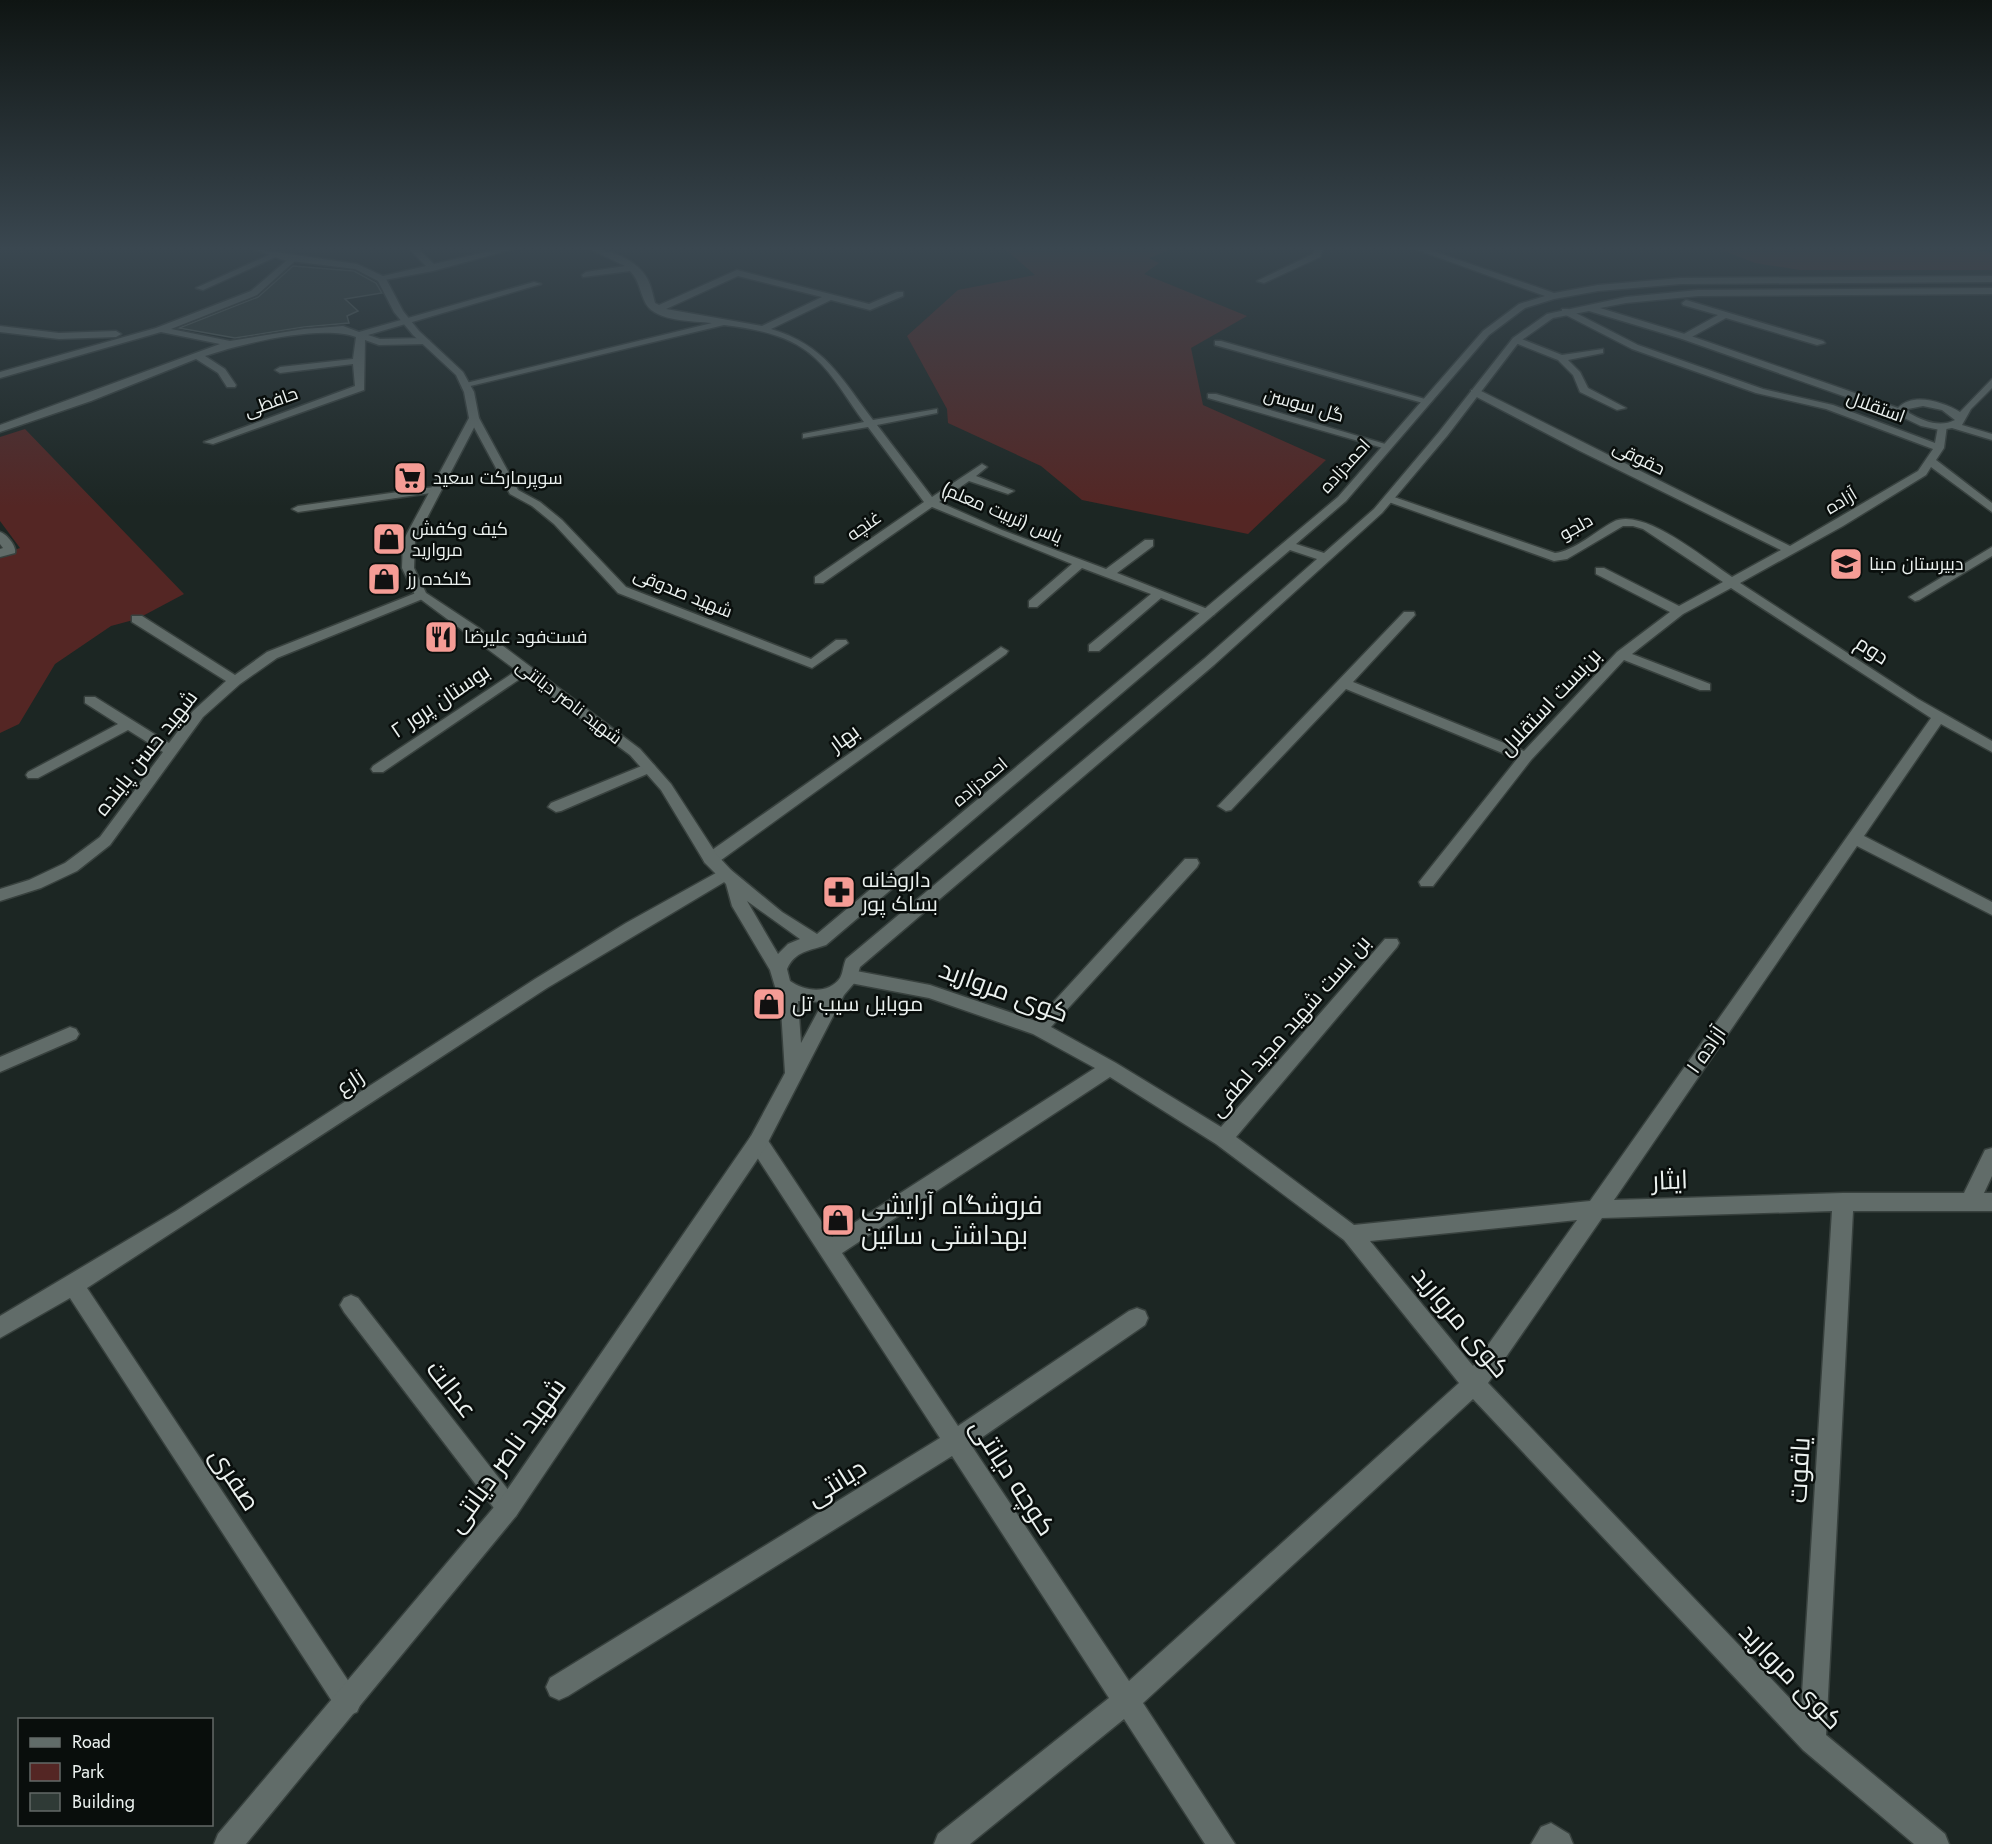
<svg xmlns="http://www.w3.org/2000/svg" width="1992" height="1844" font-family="Jost,Cairo,sans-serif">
  <rect width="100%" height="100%" fill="#1c2623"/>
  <!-- green -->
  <g fill="#542624">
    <polygon points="1005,249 1171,249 1149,258 1159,263 1144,274 1247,316 1191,348 1203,405 1326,460 1248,534 1082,500 1041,466 948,423 947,409 907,336 958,290 1035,275"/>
    <polygon points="1719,249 1968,249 1992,253 1992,270 1800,270 1755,263"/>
    <polygon points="25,429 184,594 137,619 111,626 55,664 19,724 0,733 0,555 20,548 0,521 0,437"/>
  </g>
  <!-- building -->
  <polygon fill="#2f3a36" stroke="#55605c" stroke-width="1.5" points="293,266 354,271 376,283 382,293 345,299 358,311 347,316 349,323 304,327 235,338 179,328 258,297"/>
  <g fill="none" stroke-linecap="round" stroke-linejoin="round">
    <defs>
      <g id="minor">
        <polygon points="409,249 418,249 434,264 499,249 513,249 433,271 379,281 379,277 426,266"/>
        <path d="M590,249C610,249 638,260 648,280C651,286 653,295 655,303L659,305L737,270L869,304L897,292H903V296L870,310L831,300L771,329C825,345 841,378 873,420L937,409V413L877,425L932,497L982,464L987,467L976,476L1014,491L1008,494L969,481L939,502L1002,530L1106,569L1145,540H1153V546L1117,573L1215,612L1214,615H1204L1161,598L1099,651H1089V645L1151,594L1082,568L1037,607H1029V601L1072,564L932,507L823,583H815V577L924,502L868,427L803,438V434L864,422C848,401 834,375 815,358C791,335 756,329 724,325L462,388V384L712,323C694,321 657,322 646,304C639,291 640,281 630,271L583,277L582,275L586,272L625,266ZM738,276L822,297L762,326L666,309Z"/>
        <polygon points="1315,249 1323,249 1320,257 1264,283 1257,281 1313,254"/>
        <polygon points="273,253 280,255 203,290 196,288"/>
        <path d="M293,255L296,260L257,295L171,329L230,341L304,329L343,326L359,332L534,282L541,284L368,335L380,339L425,338L430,341L425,344L379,345L365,340L364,390L213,444L204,442L355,386L353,364L280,373L275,370L280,367L353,359L356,337C321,324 240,344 205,356L225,369L236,385L235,387H227L218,373L196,359L91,401L0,432V425L220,344L161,332L0,378V372L156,328L251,291Z"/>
        <polygon points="1686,300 1823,341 1825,343 1817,345 1726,318 1688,339 1682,339 1682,335 1718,315 1683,305 1682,303"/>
        <path d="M1562,309H1568L1638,345L1763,389L1833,405L1935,443L1938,427L1947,425L1944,448L1936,460L1992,503V512L1931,467L1926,475L1843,526L1740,583L1918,699L1992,741V752L1941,724L1864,836L1992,902V915L1857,846L1614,1200L1843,1193H1964L1985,1150L1992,1148V1176L1984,1193H1992V1211H1853L1826,1735L1945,1834L1949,1844H1914L1803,1750L1473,1399L1143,1703L1235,1844H1205L1124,1719L970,1844H934L938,1834L1109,1698L952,1456L568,1696L559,1700L550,1696L546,1687L550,1678L940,1438L751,1148L748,1142L751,1136L758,1134L765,1136L832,1237L1095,1068L1033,1034L929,998L845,982L842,977L845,972L851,970L930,985L1036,1021L1185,859H1197L1199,863L1197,867L1051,1027L1116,1063L1221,1127L1385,939H1397L1399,943L1397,947L1236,1137L1354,1225L1590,1201L1931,718L1731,588L1683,614L1632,654L1710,684V690H1700L1624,660L1531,760L1433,886H1421L1419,882L1517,759L1346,689L1231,810L1226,811L1218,806L1404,612H1414L1415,615L1353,682L1524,751L1617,652L1670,612L1596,574V568H1604L1679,606L1723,582L1643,529L1633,526H1623L1567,559L1554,561L1386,501V497H1394L1555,553C1574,551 1596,531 1613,522C1643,506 1706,560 1732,577L1781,550L1580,451L1471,394V390H1479L1790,546L1918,471L1933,449L1826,409L1756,393L1632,349L1562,313ZM1110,1077L1216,1144L1344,1240L1459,1383L1129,1681L971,1445L1145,1325L1148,1318L1145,1311L1137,1308L1129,1311L958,1426L842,1253ZM1832,1211L1801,1710L1488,1383L1602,1218ZM1577,1220L1473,1366L1370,1241Z"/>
        <polygon points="0,326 59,333 116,331 121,334 116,337 59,339 0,332"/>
        <polygon points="1513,338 1519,338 1562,355 1603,349 1603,353 1568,360 1580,372 1588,388 1626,408 1617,410 1580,392 1573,375 1558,360 1513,342"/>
        <polygon points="1215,341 1221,341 1432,401 1423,403 1215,345"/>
        <polygon points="1208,394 1216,394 1392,446 1383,448 1208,398"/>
        <polygon points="474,415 479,418 518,490 540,502 562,520 626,587 811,659 836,640 846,640 848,643 812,668 618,593 554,524 532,506 510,494 469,418"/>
        <polygon points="434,487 440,490 438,492 298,512 292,509 298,506"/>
        <path d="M0,532C7,534 17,547 15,553L0,557V549L3,548L0,544Z"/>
        <polygon points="1992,547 1992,556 1919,600 1915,601 1909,597"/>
        <polygon points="421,591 425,592 425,598 277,658 240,684 203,717 110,845 77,871 41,888 0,901 0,889 29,880 65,863 100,837 163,752 128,730 38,778 28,778 26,775 28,772 118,724 85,703 85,697 95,697 169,743 193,711 226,681 132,622 132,616 142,616 235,675 267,652"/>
        <polygon points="1001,647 1008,651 1006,654 717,863 705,863 703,859 705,855"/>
        <polygon points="525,665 532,669 530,672 383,772 373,772 371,769 373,766"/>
        <polygon points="649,763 654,765 656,768 654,771 561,811 556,812 548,807 551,803"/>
        <polygon points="725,868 731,870 733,874 731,878 547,988 87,1288 357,1694 361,1703 357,1712 348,1716 339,1712 70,1298 0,1338 0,1316 176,1211 535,979 626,923"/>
        <polygon points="70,1027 76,1029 79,1034 76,1039 0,1072 0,1057"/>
        <polygon points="351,1295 358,1298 516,1500 520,1508 516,1516 508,1520 500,1516 344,1312 340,1305 344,1298"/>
        <polygon points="1551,1823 1569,1834 1573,1844 1531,1844 1541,1827"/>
      </g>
      <path id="secondary" d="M254,249L357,264L385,277L403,311L419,331L463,372L474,392L479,418L415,541L414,568L426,593L479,628L640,749L671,784L717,855L731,870L782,912L817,934L1338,497L1483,331L1519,304L1545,296L1415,249H1427L1554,293L1598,285L1681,278L1992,276V282L1681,284L1598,291L1554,299L1525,308L1489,335L1346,501L1296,544L1324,553L1374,509L1439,432L1513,338L1547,314L1626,297L1698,290L1992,288V294L1698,296L1626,303L1600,308L1688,335L1898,408C1913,392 1943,402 1960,412L1992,379V388L1971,409L1962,425L1992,434V440L1952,428L1940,430L1921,426L1900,416L1682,339L1589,311L1553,318L1519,342L1447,436L1382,513L1214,665L860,967L856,981L844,995L765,1148L516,1516L246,1844H214L218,1834L500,1500L751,1136L785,1073L780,993L776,990L770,970L732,906L726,884L705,863L661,790L630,755L415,595L402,568L403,541L469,418L464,392L456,375L413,335L394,312L378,281L355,269L283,260ZM1923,406L1942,410L1955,420C1940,428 1923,421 1909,413L1908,409ZM1290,550L1317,559L1204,659L846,959C843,966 843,973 840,978C828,995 804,991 790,981L787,969C795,951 809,951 826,945ZM747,901L800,939L788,944L778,954ZM798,1001L823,1002L801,1043Z"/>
    </defs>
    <!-- minor casing -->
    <use href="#minor" stroke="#38413e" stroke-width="3"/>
    <!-- secondary casing -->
    <use href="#secondary" stroke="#38413e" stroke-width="3"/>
    <!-- minor -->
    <use href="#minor" fill="#616c69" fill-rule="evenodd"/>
    <!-- secondary -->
    <use href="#secondary" fill="#616c69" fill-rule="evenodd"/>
  </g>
  <!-- sky -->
  <linearGradient id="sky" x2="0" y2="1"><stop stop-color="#0f1513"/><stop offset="0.49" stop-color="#3a4750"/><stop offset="1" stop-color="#3a4750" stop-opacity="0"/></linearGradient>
  <rect width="1992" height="507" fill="url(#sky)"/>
  <!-- icons -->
  <defs>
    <symbol id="supermarket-square" viewBox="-11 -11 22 22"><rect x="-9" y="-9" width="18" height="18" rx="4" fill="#f59c95" stroke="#090e0c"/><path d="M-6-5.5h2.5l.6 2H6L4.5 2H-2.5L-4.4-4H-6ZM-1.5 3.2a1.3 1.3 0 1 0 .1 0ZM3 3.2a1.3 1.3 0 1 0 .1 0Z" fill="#111"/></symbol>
    <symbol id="shop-square" viewBox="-11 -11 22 22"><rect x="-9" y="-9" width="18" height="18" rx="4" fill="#f59c95" stroke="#090e0c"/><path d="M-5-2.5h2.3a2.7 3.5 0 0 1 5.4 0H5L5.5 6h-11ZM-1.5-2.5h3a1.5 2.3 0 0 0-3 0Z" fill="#111"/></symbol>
    <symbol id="school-square" viewBox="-11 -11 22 22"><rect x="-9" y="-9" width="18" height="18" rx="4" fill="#f59c95" stroke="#090e0c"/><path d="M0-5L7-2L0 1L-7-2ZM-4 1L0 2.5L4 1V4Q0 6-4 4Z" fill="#111"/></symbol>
    <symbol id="restaurant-square" viewBox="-11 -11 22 22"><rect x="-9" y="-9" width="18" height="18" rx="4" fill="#f59c95" stroke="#090e0c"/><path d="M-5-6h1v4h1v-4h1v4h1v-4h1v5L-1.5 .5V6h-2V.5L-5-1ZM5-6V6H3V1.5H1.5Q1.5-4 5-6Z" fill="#111"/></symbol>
    <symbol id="pharmacy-square" viewBox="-11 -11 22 22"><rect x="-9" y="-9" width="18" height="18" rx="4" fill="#f59c95" stroke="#090e0c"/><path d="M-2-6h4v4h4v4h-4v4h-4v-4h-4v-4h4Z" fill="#111"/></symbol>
  </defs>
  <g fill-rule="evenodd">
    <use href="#supermarket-square" x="391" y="459" width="38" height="38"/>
    <use href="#shop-square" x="370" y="520" width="38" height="38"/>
    <use href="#school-square" x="1827" y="545" width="38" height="38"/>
    <use href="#shop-square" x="365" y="560" width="38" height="38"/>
    <use href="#restaurant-square" x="422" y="618" width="38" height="38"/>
    <use href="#pharmacy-square" x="820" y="873" width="38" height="38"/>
    <use href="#shop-square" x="750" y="985" width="38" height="38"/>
    <use href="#shop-square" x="819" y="1201" width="38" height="38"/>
  </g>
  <g text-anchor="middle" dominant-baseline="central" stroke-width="5" stroke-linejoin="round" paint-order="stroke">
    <!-- far-street labels -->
    <g font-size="18" fill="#ebf1ef" stroke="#090e0c">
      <text transform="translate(271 402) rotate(-20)">حافظی</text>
      <text transform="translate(1304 405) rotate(16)">گل سوسن</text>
      <text transform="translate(1876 407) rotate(20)">استقلال</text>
      <text transform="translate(1639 458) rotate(26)">حقوقی</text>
      <text transform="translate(1345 466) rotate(-48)">احمدزاده</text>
      <text transform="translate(1841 501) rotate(-31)">آزاده</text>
      <text transform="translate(1002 513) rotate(23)">یاس (تربیت معلم)</text>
      <text transform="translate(864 526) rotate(-35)">غنچه</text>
      <text transform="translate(1576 527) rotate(-29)">دلجو</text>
      <text transform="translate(683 593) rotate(22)">شهید صدوقی</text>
      <text transform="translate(569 702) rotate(37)">شهید ناصر دیانتی</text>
      <text transform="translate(980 782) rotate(-40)">احمدزاده</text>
    </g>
    <!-- far-poi labels -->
    <g font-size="18" fill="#ebf1ef" stroke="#090e0c" text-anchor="start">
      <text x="433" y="478">سوپرمارکت سعید</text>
      <text x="412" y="529">کیف و‌کفش<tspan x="412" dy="21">مروارید</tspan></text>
      <text x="1869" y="564">دبیرستان مبنا</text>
      <text x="407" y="579">گلکده رز</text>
      <text x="464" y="637">فست‌فود علیرضا</text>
    </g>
    <!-- street labels -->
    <g font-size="21" fill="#ebf1ef" stroke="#090e0c">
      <text transform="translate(1872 650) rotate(33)">دوم</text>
      <text transform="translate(440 701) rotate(-34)">بوستان پرور ۲</text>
      <text transform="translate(1550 702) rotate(-47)">بن‌بست استقلال</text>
      <text transform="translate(844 738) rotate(-36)">بهار</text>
      <text transform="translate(146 753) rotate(-52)">شهید حسن پاینده</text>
      <text transform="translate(1290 1026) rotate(-49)">بن بست شهید مجید لطفی</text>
      <text transform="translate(1706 1050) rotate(-55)">آزاده ۱</text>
      <text transform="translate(350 1082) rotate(-33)">زارع</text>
    </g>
    <!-- poi labels -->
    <g font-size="21" fill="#ebf1ef" stroke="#090e0c" text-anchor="start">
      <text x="862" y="880">داروخانه<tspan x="862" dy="24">بساک پور</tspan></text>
      <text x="792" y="1004">موبایل سیب تل</text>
    </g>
    <!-- near-street labels -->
    <g font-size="26" fill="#ebf1ef" stroke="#090e0c">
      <text transform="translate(1004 991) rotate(20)">کوی مروارید</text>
      <text transform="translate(1670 1180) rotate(-2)">ایثار</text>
      <text transform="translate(1461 1322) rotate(50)">کوی مروارید</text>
      <text transform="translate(452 1389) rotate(52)">عدالت</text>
      <text transform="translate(506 1455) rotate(-54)">شهید ناصر دیانتی</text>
      <text transform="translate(1799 1470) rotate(-87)">یاقوت</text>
      <text transform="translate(1013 1477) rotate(57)">کوچه دیانتی</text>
      <text transform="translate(235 1479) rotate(57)">صفری</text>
      <text transform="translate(836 1482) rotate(-32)">دیانتی</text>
      <text transform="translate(1791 1676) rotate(46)">کوی مروارید</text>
    </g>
    <!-- near-poi labels -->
    <g font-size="26" fill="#ebf1ef" stroke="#090e0c" text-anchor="start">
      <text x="861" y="1205">فروشگاه آرایشی<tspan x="861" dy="30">بهداشتی ساتین</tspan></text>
    </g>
  </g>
  <!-- legend -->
  <rect x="18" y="1718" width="195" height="108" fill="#090e0c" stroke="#636967" stroke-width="1.5"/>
  <rect x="30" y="1738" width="30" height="9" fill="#616c69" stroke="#636967" stroke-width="1.5"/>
  <text x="72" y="1748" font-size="18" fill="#ebf1ef">Road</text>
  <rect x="30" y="1763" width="30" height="18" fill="#542624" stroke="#636967" stroke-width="1.5"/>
  <text x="72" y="1778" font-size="18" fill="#ebf1ef">Park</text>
  <rect x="30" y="1793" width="30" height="18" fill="#2f3a36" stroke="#636967" stroke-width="1.5"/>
  <text x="72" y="1808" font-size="18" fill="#ebf1ef">Building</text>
</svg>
